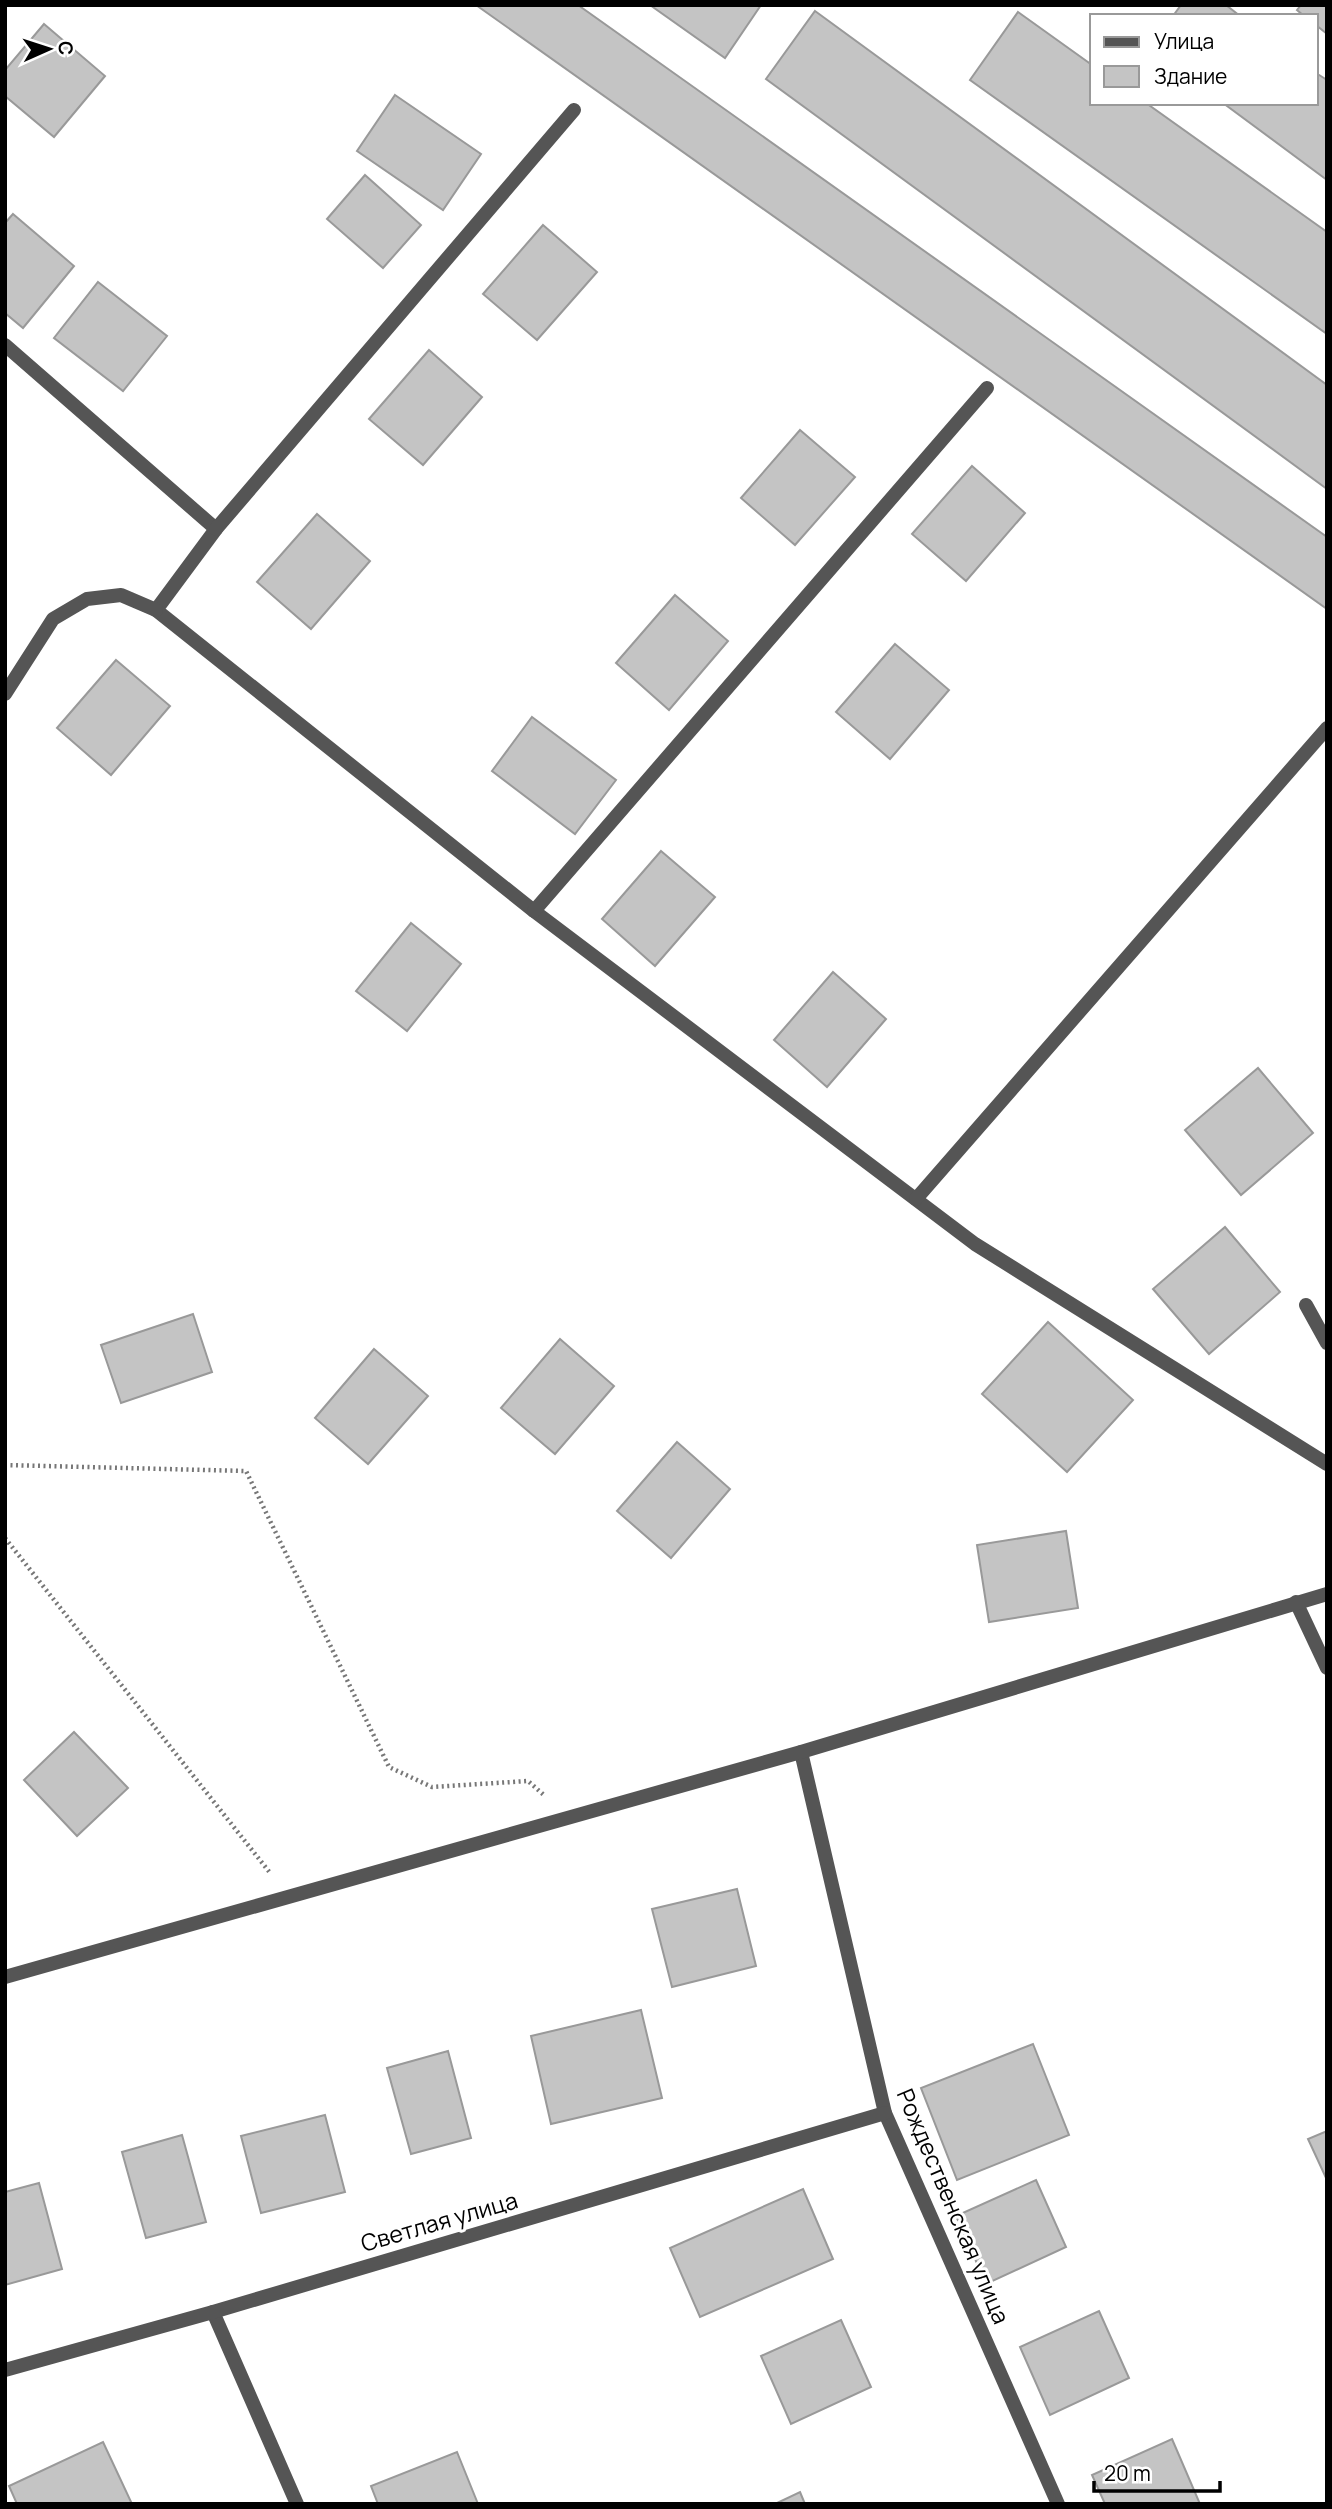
<svg xmlns="http://www.w3.org/2000/svg" width="1332" height="2509" font-family="Manrope,sans-serif">
  <rect width="100%" height="100%" fill="#fff"/>
  <!-- building -->
  <g fill="#c4c4c4" stroke="#999" stroke-width="2">
    <polygon points="476,5 578,5 1327,537 1327,609"/>
    <polygon points="650,5 761,5 725,58"/>
    <polygon points="1181,5 1226,5 1240,16 1173,16"/>
    <polygon points="1301,5 1327,5 1327,34 1316,25 1316,16 1304,16 1297,10"/>
    <polygon points="815,11 1327,385 1327,489 766,79"/>
    <polygon points="1018,12 1092,65 1092,103 1146,103 1327,232 1327,334 970,80"/>
    <polygon points="44,24 105,76 54,137 5,96 5,70"/>
    <polygon points="1316,73 1327,80 1327,180 1223,103 1316,103"/>
    <polygon points="395,95 481,154 443,210 357,151"/>
    <polygon points="365,175 421,225 383,268 327,219"/>
    <polygon points="13,214 74,266 23,328 5,313 5,223"/>
    <polygon points="543,225 597,272 537,340 483,294"/>
    <polygon points="98,282 167,336 123,391 54,338"/>
    <polygon points="429,350 482,397 423,465 369,419"/>
    <polygon points="800,430 855,477 795,545 741,498"/>
    <polygon points="972,466 1025,513 966,581 912,534"/>
    <polygon points="317,514 370,561 311,629 257,582"/>
    <polygon points="675,595 728,641 669,710 616,663"/>
    <polygon points="895,644 949,690 890,759 836,712"/>
    <polygon points="116,660 170,706 111,775 57,728"/>
    <polygon points="532,717 616,780 575,834 492,771"/>
    <polygon points="661,851 715,897 655,966 602,919"/>
    <polygon points="411,923 461,964 407,1031 356,991"/>
    <polygon points="833,972 886,1019 827,1087 774,1040"/>
    <polygon points="1258,1068 1313,1133 1241,1195 1185,1130"/>
    <polygon points="1225,1227 1280,1292 1209,1354 1153,1289"/>
    <polygon points="193,1314 212,1372 121,1403 101,1345"/>
    <polygon points="1048,1322 1133,1400 1067,1472 982,1394"/>
    <polygon points="560,1339 614,1386 555,1454 501,1408"/>
    <polygon points="374,1349 428,1396 368,1464 315,1418"/>
    <polygon points="677,1442 730,1489 671,1558 617,1511"/>
    <polygon points="1066,1531 1078,1608 989,1622 977,1545"/>
    <polygon points="74,1732 128,1788 77,1836 24,1780"/>
    <polygon points="737,1889 756,1966 672,1987 652,1909"/>
    <polygon points="641,2010 662,2098 551,2124 531,2036"/>
    <polygon points="1033,2044 1069,2135 957,2180 921,2088"/>
    <polygon points="448,2051 471,2138 411,2154 387,2068"/>
    <polygon points="325,2115 345,2192 261,2213 241,2136"/>
    <polygon points="1327,2131 1327,2180 1308,2139"/>
    <polygon points="182,2135 206,2222 146,2238 122,2152"/>
    <polygon points="1036,2180 1066,2247 986,2284 956,2216"/>
    <polygon points="39,2183 62,2269 5,2285 5,2192"/>
    <polygon points="803,2189 833,2259 700,2317 670,2248"/>
    <polygon points="1099,2311 1129,2378 1050,2415 1020,2347"/>
    <polygon points="841,2320 871,2387 791,2424 761,2356"/>
    <polygon points="1172,2439 1200,2504 1105,2504 1092,2475"/>
    <polygon points="103,2442 132,2504 17,2504 9,2486"/>
    <polygon points="457,2452 478,2504 378,2504 371,2486"/>
    <polygon points="800,2492 805,2504 775,2504"/>
  </g>
  <g fill="none" stroke-linecap="round" stroke-linejoin="round">
    <!-- path -->
    <g stroke="#777" stroke-width="4.5" stroke-dasharray="2 3.5" stroke-linecap="butt">
      <polyline points="5,1465 246,1471 389,1767 432,1787 528,1781 545,1796"/>
      <polyline points="5,1538 271,1874"/>
    </g>
    <!-- service -->
    <polyline stroke="#555" stroke-width="14" points="1306,1305 1327,1343"/>
    <!-- minor -->
    <g stroke="#555" stroke-width="14">
      <polyline points="5,345 216,529 156,610 534,911 975,1244 1327,1464"/>
      <polyline points="216,529 574,110"/>
      <polyline points="5,694 53,619 87,599 121,595 156,610"/>
      <polyline points="534,911 987,388"/>
      <polyline points="916,1199 1327,728"/>
      <polyline points="1296,1602 1327,1668"/>
      <polyline points="801,1752 885,2113 1058,2504"/>
      <polyline points="5,1977 801,1752 1327,1594"/>
      <polyline points="213,2312 297,2504"/>
      <polyline points="5,2370 213,2312 885,2113"/>
    </g>
  </g>
  <g text-anchor="middle" dominant-baseline="central" stroke-width="6" stroke-linejoin="round" paint-order="stroke">
    <!-- street labels -->
    <g font-size="23" fill="#000" stroke="#fff">
      <text transform="translate(954 2206) rotate(67)">Рождественская улица</text>
      <text transform="translate(439 2221) rotate(-16)">Светлая улица</text>
    </g>
  </g>
  <!-- border -->
  <rect width="1332" height="2509" fill="none" stroke="#000000" stroke-width="14"/>
  <!-- legend -->
  <rect x="1090" y="14" width="228" height="91" fill="#ffffff" stroke="#999999" stroke-width="2"/>
  <rect x="1104" y="37" width="35" height="10" fill="#555555" stroke="#999999" stroke-width="2"/>
  <text x="1154" y="49" font-size="21" fill="#000000">Улица</text>
  <rect x="1104" y="66" width="35" height="21" fill="#c4c4c4" stroke="#999999" stroke-width="2"/>
  <text x="1154" y="84" font-size="21" fill="#000000">Здание</text>
  <!-- north arrow -->
  <g transform="translate(49 49) rotate(87)" stroke="#ffffff" stroke-width="5" paint-order="stroke">
  <path d="M0-5L12 26L0 18L-12 26Z" fill="#000000"/>
  <text y="-10" font-size="19" font-weight="bold" text-anchor="middle" fill="#000000">С</text>
  </g>
  <!-- scale -->
  <path d="M1094 2481v10h126v-10" fill="none" stroke="#000000" stroke-width="3.5"/>
  <text x="1104" y="2481" font-size="21" fill="#000000" stroke="#ffffff" stroke-width="5" paint-order="stroke">20 m</text>
</svg>
